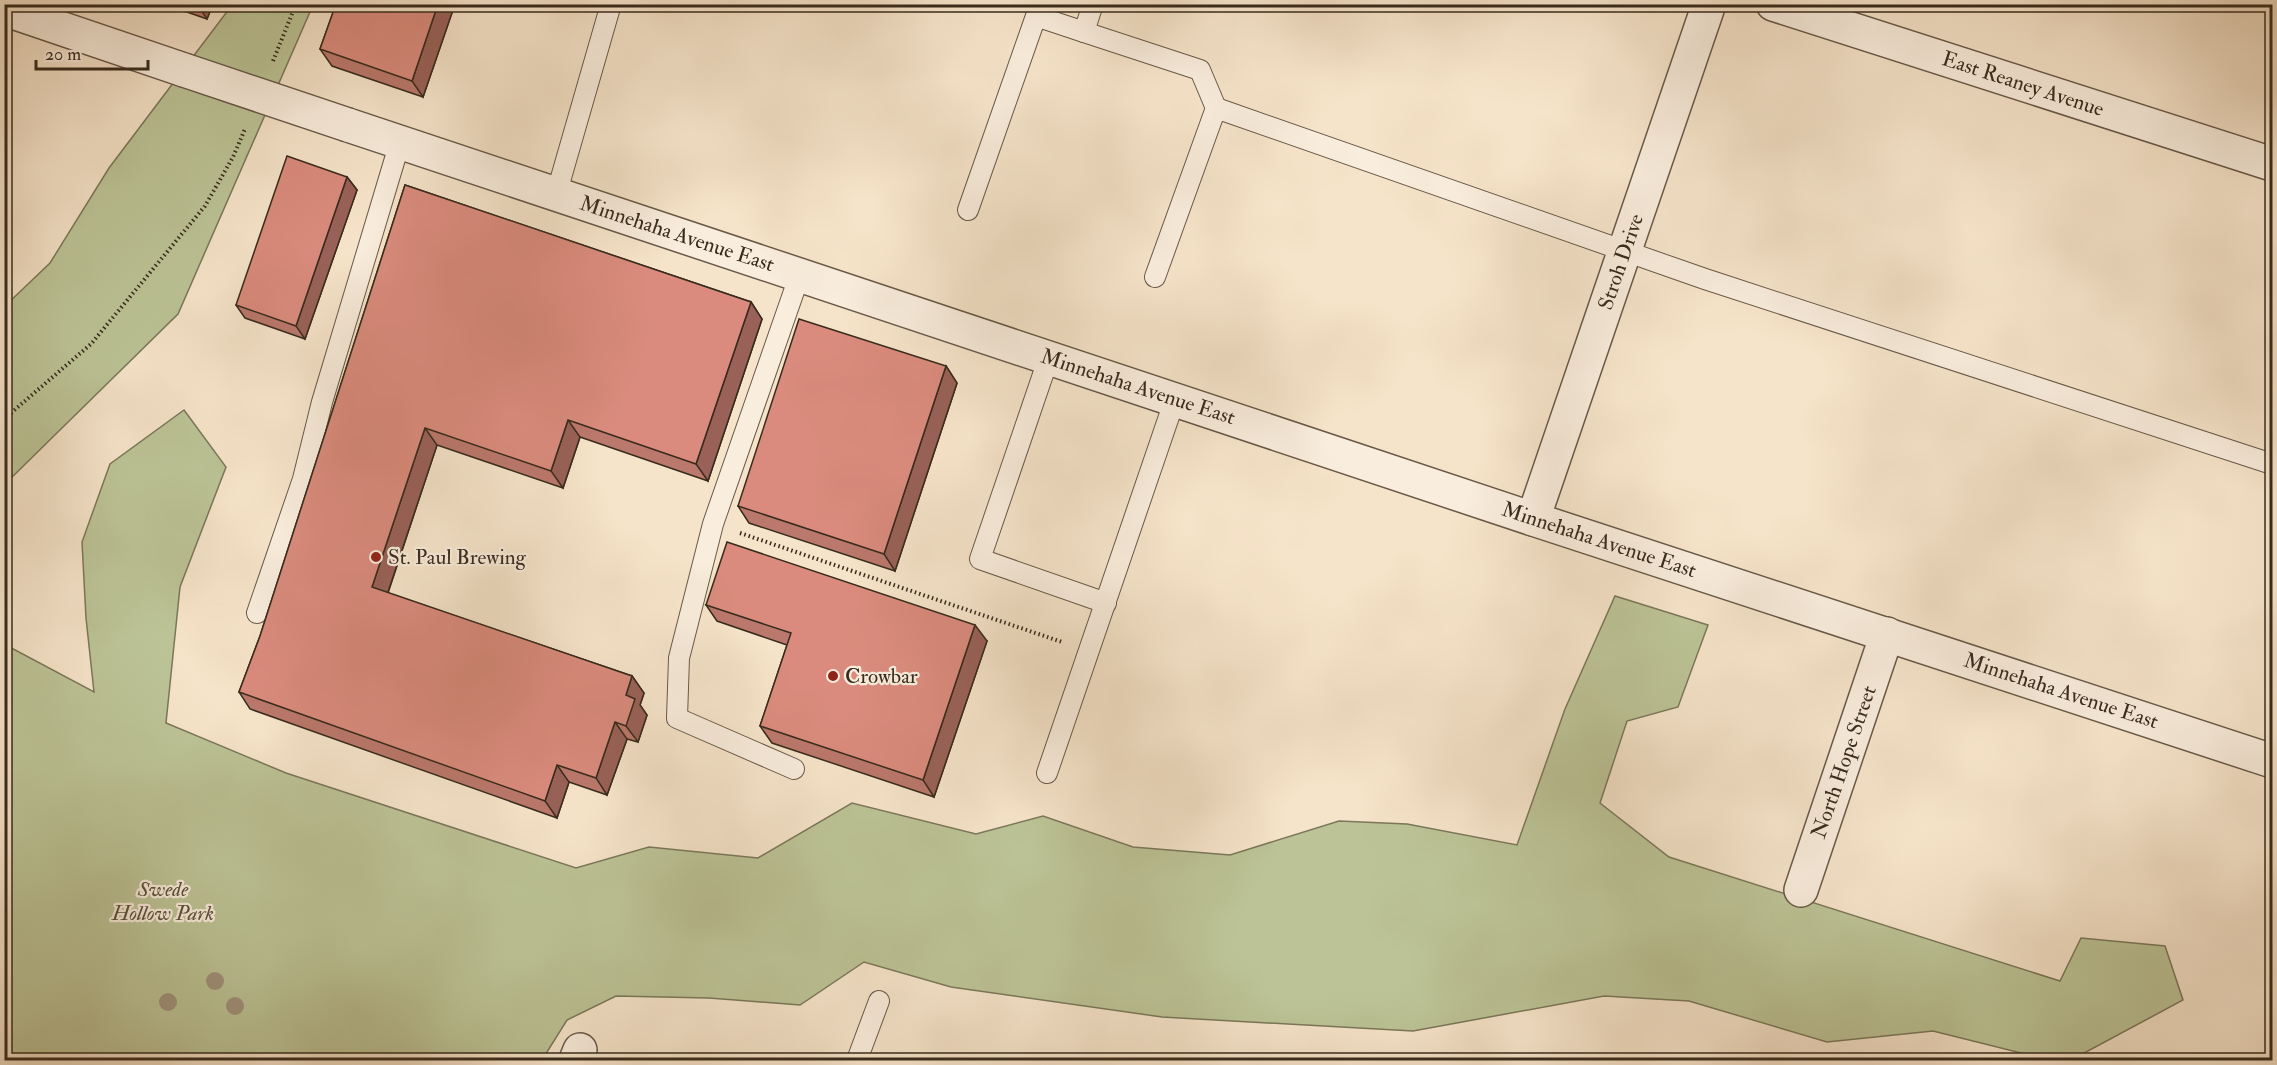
<svg xmlns="http://www.w3.org/2000/svg" width="2277" height="1065" font-family="'IM FELL Double Pica',serif">
  <rect width="100%" height="100%" fill="#f6e4ca"/>
  <filter id="stains"><feTurbulence type="fractalNoise" baseFrequency=".00333" numOctaves="4"/><feColorMatrix values="0 0 0 0 .2 0 0 0 0 .09 0 0 0 0 .02 0 0 0 .5 -.17"/></filter>
  <radialGradient id="worn" r=".72"><stop offset=".6" stop-color="#630" stop-opacity="0"/><stop offset="1" stop-color="#630" stop-opacity=".3"/></radialGradient>
  <!-- green -->
  <g fill="#bcc497" stroke="#7a785a" stroke-width="1.5">
    <polygon points="232,5 313,5 178,314 5,484 5,306 50,263 109,168"/>
    <polygon points="184,410 226,467 180,587 166,723 286,773 576,868 649,847 758,858 852,803 976,834 1043,816 1133,847 1230,855 1339,821 1407,824 1517,845 1565,709 1615,596 1708,625 1678,707 1627,721 1600,803 1669,857 2060,981 2081,938 2165,946 2183,1000 2073,1059 2049,1060 1933,1031 1827,1042 1689,1001 1604,996 1413,1031 1162,1017 951,987 864,962 800,1005 709,998 616,996 567,1020 542,1060 5,1060 4,644 94,692 86,618 82,542 110,464"/>
  </g>
  <g fill="none" stroke-linecap="round" stroke-linejoin="round">
    <defs>
      <g id="service">
        <polyline points="1084,32 1200,70 1216,108"/>
        <polyline points="556,195 611,4"/>
        <polyline points="968,210 1036,16 1084,32 1093,4"/>
        <polyline points="1155,277 1216,108 1705,279 2272,464"/>
        <polyline points="1049,357 980,559 1106,603"/>
        <polyline points="257,613 303,479 322,402 400,142"/>
        <polyline points="794,769 677,718 679,658 713,524 800,274"/>
        <polyline points="1047,773 1175,399"/>
        <polyline points="857,1060 879,1001"/>
      </g>
      <g id="minor">
        <polyline points="1773,4 2272,164"/>
        <polyline points="1533,519 1709,4"/>
        <polyline points="1801,890 1887,634"/>
        <polyline points="576,1060 580,1050"/>
      </g>
      <g id="tertiary">
        <polyline points="4,9 184,70"/>
        <polyline points="348,125 1533,519 2272,761"/>
      </g>
    </defs>
    <!-- service casing -->
    <use href="#service" stroke="#685948" stroke-width="22"/>
    <!-- minor casing -->
    <use href="#minor" stroke="#685948" stroke-width="36"/>
    <!-- tertiary casing -->
    <use href="#tertiary" stroke="#685948" stroke-width="36"/>
    <!-- path -->
    <g stroke="#382b1d" stroke-width="4" stroke-dasharray="1.5 3" stroke-linecap="butt">
      <polyline points="273,61 296,4"/>
      <polyline points="4,419 91,344 205,206 233,157 245,129"/>
      <polyline points="740,533 1062,642"/>
    </g>
    <!-- service -->
    <use href="#service" stroke="#f9eddd" stroke-width="20"/>
    <!-- minor -->
    <use href="#minor" stroke="#f9eddd" stroke-width="33"/>
    <!-- tertiary -->
    <use href="#tertiary" stroke="#f9eddd" stroke-width="33"/>
    <defs>
      <polyline id="tertiary-bridge" points="184,70 348,125"/>
    </defs>
    <!-- tertiary-bridge casing -->
    <use href="#tertiary-bridge" stroke="#685948" stroke-width="36" stroke-linecap="butt"/>
    <!-- tertiary-bridge -->
    <use href="#tertiary-bridge" stroke="#f9eddd" stroke-width="33"/>
  </g>
  <!-- trees -->
  <g fill="#a0937c">
    <circle cx="215" cy="981" r="9"/>
    <circle cx="168" cy="1002" r="9"/>
    <circle cx="235" cy="1006" r="9"/>
  </g>
  <!-- wall -->
  <g fill="#bb786c" stroke="#382b1d" stroke-width="1.5">
    <polygon points="164,4 213,4 207,19"/>
    <polygon points="336,4 455,4 423,97 332,66 320,49"/>
    <polygon points="347,177 357,190 305,339 245,318 236,305"/>
    <polygon points="405,185 751,302 762,319 708,481 580,437 563,488 437,445 388,593 632,676 644,693 640,705 647,715 638,742 627,739 607,795 569,782 557,818 250,709 239,692 260,636"/>
    <polygon points="946,366 957,383 895,571 749,523 738,506"/>
    <polygon points="706,605 987,641 934,797 772,743 760,726 787,645 717,621"/>
  </g>
  <!-- shaded-wall -->
  <g fill="#996158" stroke="#382b1d" stroke-width="1.5">
    <polygon points="197,4 213,4 207,19"/>
    <polygon points="438,4 455,4 423,97 412,81"/>
    <polygon points="347,177 357,190 305,339 296,326"/>
    <polygon points="751,302 762,319 708,481 696,464"/>
    <polygon points="946,366 957,383 895,571 884,554"/>
    <polygon points="568,420 580,437 563,488 551,471"/>
    <polygon points="425,428 437,445 384,604 372,587"/>
    <polygon points="975,625 987,641 934,797 923,780"/>
    <polygon points="632,676 644,693 640,705 647,715 638,742 626,726 626,695"/>
    <polygon points="615,722 627,739 607,795 596,778"/>
    <polygon points="557,765 569,782 557,818 545,801"/>
  </g>
  <!-- building -->
  <g fill="#da8b7d" stroke="#382b1d" stroke-width="1.5">
    <polygon points="336,4 438,4 412,81 320,49"/>
    <polygon points="287,156 347,177 296,326 236,305"/>
    <polygon points="405,185 751,302 696,464 568,420 551,471 425,428 372,587 632,676 626,695 635,699 626,726 615,722 596,778 557,765 545,801 239,692 260,636"/>
    <polygon points="799,319 946,366 884,554 738,506"/>
    <polygon points="727,542 975,625 923,780 760,726 791,633 706,605"/>
  </g>
  <!-- markers -->
  <g fill="#8f2418" stroke="#f9eddd" stroke-width="2">
    <circle cx="376" cy="557" r="6"/>
    <circle cx="833" cy="676" r="6"/>
  </g>
  <g text-anchor="middle" dominant-baseline="central" stroke-width="4.5" stroke-linejoin="round" paint-order="stroke">
    <!-- street labels -->
    <g font-size="21" fill="#382b1d" stroke="#f9eddd">
      <text transform="translate(2023 84) rotate(18)">East Reaney Avenue</text>
      <text transform="translate(677 234) rotate(18)">Minnehaha Avenue East</text>
      <text transform="translate(1621 262) rotate(-71)">Stroh Drive</text>
      <text transform="translate(1138 387) rotate(18)">Minnehaha Avenue East</text>
      <text transform="translate(1599 540) rotate(18)">Minnehaha Avenue East</text>
      <text transform="translate(2061 691) rotate(18)">Minnehaha Avenue East</text>
      <text transform="translate(1844 762) rotate(-71)">North Hope Street</text>
    </g>
    <!-- poi labels -->
    <g font-size="21" fill="#382b1d" stroke="#f9eddd" text-anchor="start">
      <text x="388" y="557">St. Paul Brewing</text>
      <text x="845" y="676">Crowbar</text>
    </g>
    <!-- park labels -->
    <g font-size="21" font-style="italic" fill="#59513c" stroke="#f9eddd">
      <text x="163" y="889">Swede<tspan x="163" dy="24">Hollow Park</tspan></text>
    </g>
  </g>
  <!-- margin -->
  <rect width="2277" height="1065" fill="none" stroke="#f6e4ca" stroke-width="24"/>
  <rect x="6" y="6" width="2265" height="1053" fill="none" stroke="#382b1d" stroke-width="3"/>
  <rect x="12" y="12" width="2253" height="1041" fill="none" stroke="#382b1d" stroke-width="1.5"/>
  <!-- scale -->
  <path d="M36 60v9h112v-9" fill="none" stroke="#382b1d" stroke-width="3"/>
  <text x="45" y="60" font-size="18" fill="#382b1d" stroke="#f9eddd" stroke-width="4.5" paint-order="stroke">20 m</text>
  <rect width="100%" height="100%" filter="url(#stains)"/>
  <rect width="100%" height="100%" fill="url(#worn)"/>
</svg>
